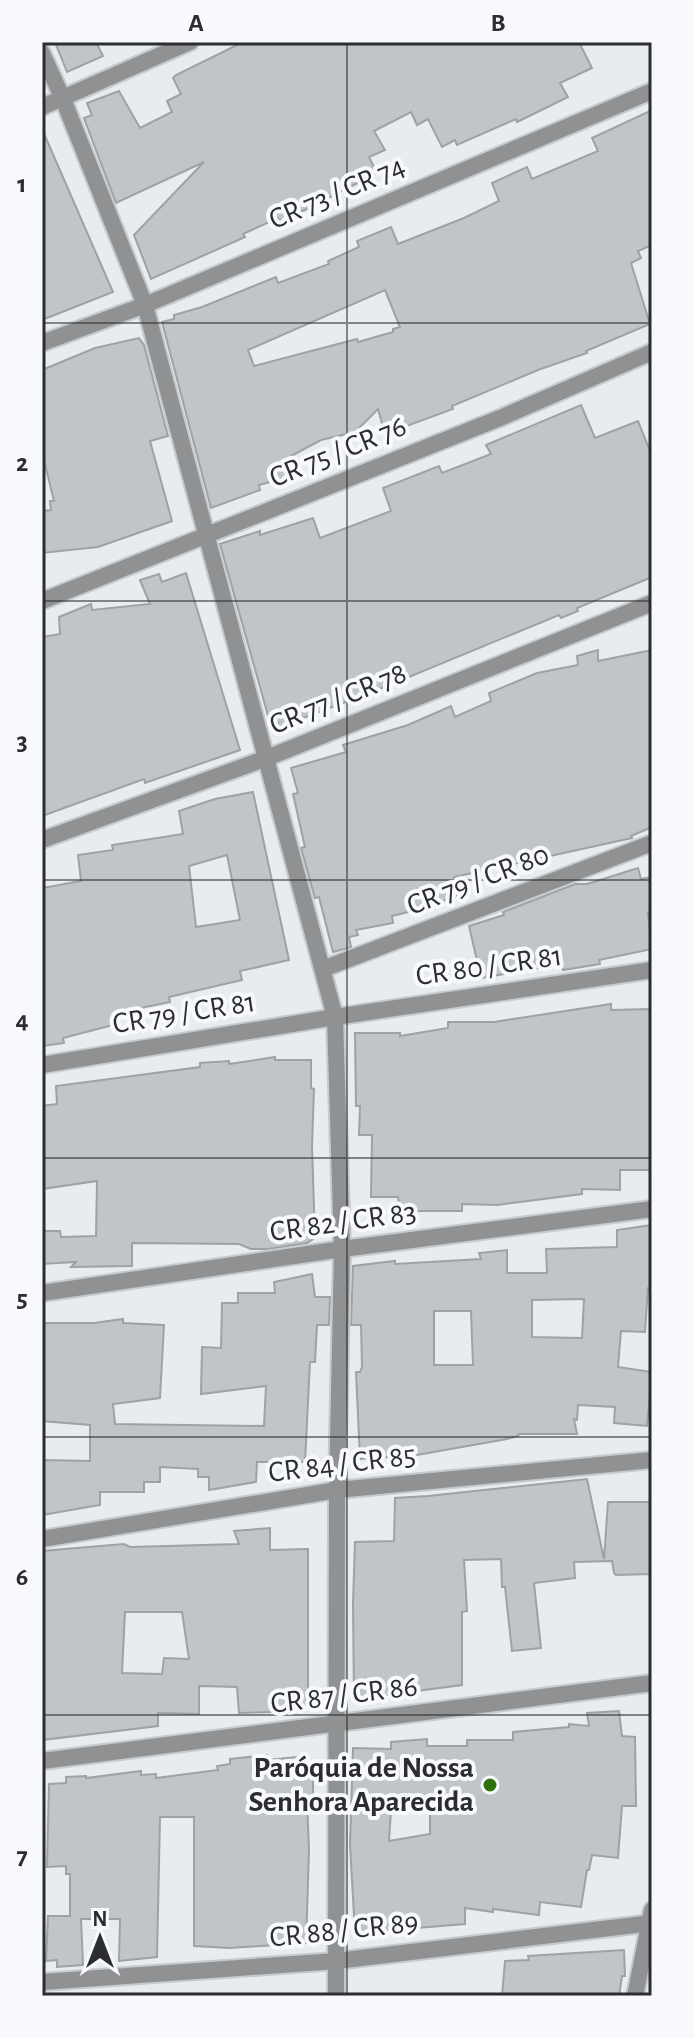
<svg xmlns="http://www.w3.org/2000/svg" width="694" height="2038" font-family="'Alegreya Sans',sans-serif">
  <rect width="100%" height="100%" fill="#e9ecef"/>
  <!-- building -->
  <g fill="#c1c5c7" stroke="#9ea2a4" stroke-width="2" fill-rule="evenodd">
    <polygon points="55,42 96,42 103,56 67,72"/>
    <polygon points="243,42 579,42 592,68 560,83 568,97 517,122 516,119 457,145 455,140 442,147 428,119 417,125 411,112 374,131 385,150 369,157 377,173 307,209 279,221 278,218 243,234 245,237 151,279 134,235 204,162 116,203 84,118 92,115 87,103 119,91 140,128 172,112 167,101 181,94 173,78 176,75"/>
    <path d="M652,110V245L638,251L641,258L631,263L650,324L586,351L587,353L538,370L452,406L453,409L385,434L378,409L355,432L321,440L291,456L296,475L259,485L260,490L211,508L162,322L174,319V315L202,307L276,277L278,283L329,264L328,261L359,247L357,241L391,227L398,244L464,218L499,201L492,183L527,167L532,179L598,151L592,138ZM385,290L400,327L393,329V332L358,342L357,339L254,366L248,350Z"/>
    <polygon points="42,129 113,292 42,320"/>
    <polygon points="139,338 144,345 168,436 150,441 172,521 98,547 42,553 42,511 51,510 50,501 54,501 42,452 42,370 95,348"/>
    <polygon points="581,405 595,438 638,421 652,456 652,577 577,608 578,611 561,618 559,615 370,693 279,727 278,723 272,730 220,544 260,531 260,535 313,518 320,538 391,511 383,488 439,466 442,473 491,454 486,445"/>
    <polygon points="186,573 240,750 145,783 144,779 42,816 42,637 60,634 59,617 91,604 92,610 150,604 140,580 159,574 162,582"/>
    <polygon points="598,650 598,661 652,650 652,827 631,836 632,838 454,877 456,896 428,907 392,916 393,923 356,930 358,935 349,937 351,947 333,952 319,897 315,898 301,848 305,847 293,794 298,793 291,768 346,752 343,745 408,725 451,706 455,717 491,701 489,693 537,673 578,665 577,656"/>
    <path d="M253,792L289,960L240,971L242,980L169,997L170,1002L116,1013L117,1024L63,1038L64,1043L42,1046V888L81,881L78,855L113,850L112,845L183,834L179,811L215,799ZM227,855L240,920L196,927L189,866Z"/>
    <polygon points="638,868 641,879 652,877 652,912 648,913 652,949 599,960 600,964 563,970 562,964 481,978 469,926 504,915 503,912 575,884 587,884"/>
    <polygon points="611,1004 611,1010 652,1009 650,1170 620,1170 620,1190 582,1189 582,1194 497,1205 462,1204 462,1211 400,1211 398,1197 371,1197 372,1135 359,1135 360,1106 356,1106 355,1033 400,1033 400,1036 448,1028 448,1022 494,1022"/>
    <polygon points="275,1057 275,1060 311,1060 311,1088 314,1089 312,1146 315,1238 307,1243 268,1249 251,1249 239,1244 132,1243 132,1266 71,1267 76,1262 42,1264 42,1231 60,1231 61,1237 96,1236 97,1181 42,1189 42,1106 57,1104 56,1086 200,1067 200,1063 229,1061 229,1064"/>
    <path d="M652,1225V1288H648L645,1332L621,1331L618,1367L652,1372L647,1426L614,1423L615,1407L578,1405L577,1420L574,1419L577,1434H519L518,1436L507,1439L417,1455L360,1459L356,1372H360L362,1367L361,1325H351L353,1266L395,1261V1264L481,1259L479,1253L507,1250V1273H547L546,1249L617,1247V1230ZM584,1299L582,1338L532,1337V1300ZM434,1311H471L473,1365H434Z"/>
    <polygon points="312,1274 315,1297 330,1297 329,1325 317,1325 315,1362 310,1362 305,1462 257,1462 256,1482 209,1490 209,1477 198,1477 198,1469 160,1467 160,1482 144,1482 144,1492 100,1492 100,1505 42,1515 42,1460 90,1461 90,1425 42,1421 42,1323 94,1323 123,1319 123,1323 164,1325 160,1398 113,1404 115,1424 264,1426 266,1386 201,1394 202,1347 221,1348 222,1303 238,1303 238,1293 275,1293 274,1282"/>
    <polygon points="587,1479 604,1559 608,1502 652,1502 652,1574 616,1575 614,1573 612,1561 574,1562 575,1578 534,1583 541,1648 512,1651 505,1587 502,1587 501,1559 464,1560 467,1611 462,1612 462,1685 354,1699 353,1604 355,1542 394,1541 395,1498 428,1496"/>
    <path d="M270,1528V1550L308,1549V1706L273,1712L239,1713L237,1687L199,1686V1714L158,1713V1726L42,1740V1551L124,1544L130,1547L239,1544L234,1531ZM125,1612H182L189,1659L164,1658L162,1674L122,1673Z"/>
    <path d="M619,1711L622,1736L635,1737L636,1806H622L618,1858L592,1855L589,1870H587L581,1907L540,1902L539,1915L493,1909V1912L465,1908V1924L355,1933L350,1845L353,1748L391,1749V1742L427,1739V1746H467V1740H513V1732L569,1727V1724L589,1726L587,1713ZM392,1795L430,1796V1834L389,1841Z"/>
    <polygon points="267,1755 267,1760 306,1756 306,1778 313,1778 313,1799 307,1799 309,1850 306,1943 230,1948 194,1946 194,1817 160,1817 157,1957 119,1961 120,1919 81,1919 83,1965 57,1967 57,1960 46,1961 48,1916 70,1916 70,1874 66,1874 66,1866 47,1867 49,1784 66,1783 66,1777 86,1776 86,1778 141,1771 141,1775 156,1774 156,1778 218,1770 217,1766 230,1764 230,1759"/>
    <polygon points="624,1950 625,1976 622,1976 619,1996 502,1996 505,1961 529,1960 528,1956"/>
  </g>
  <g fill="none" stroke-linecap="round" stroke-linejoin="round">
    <defs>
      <g id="street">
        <polyline points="42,53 63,99 145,305 335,1017 342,1249 337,1490 336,1996"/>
        <polyline points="42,107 190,42"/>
        <polyline points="42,343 145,305 652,91"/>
        <polyline points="42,601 500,418 652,352"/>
        <polyline points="42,840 267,758 652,603"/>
        <polyline points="323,969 652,843"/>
        <polyline points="42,1065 335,1017 652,970"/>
        <polyline points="42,1293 342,1249 652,1209"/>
        <polyline points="42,1539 337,1490 652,1460"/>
        <polyline points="42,1761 652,1683"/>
        <polyline points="42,1982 336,1961 652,1923"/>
        <polyline points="635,1996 652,1910"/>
      </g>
    </defs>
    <!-- street casing -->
    <use href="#street" stroke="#c7cacc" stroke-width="20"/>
    <!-- street -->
    <use href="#street" stroke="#909192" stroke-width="16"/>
  </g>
  <!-- grid -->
  <path fill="none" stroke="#2c2d2e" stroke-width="2" stroke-opacity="0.55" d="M347,42V1996M42,323H652M42,601H652M42,880H652M42,1158H652M42,1437H652M42,1715H652"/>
  <!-- markers -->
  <circle fill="#2d700c" stroke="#f7f9fd" stroke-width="3" cx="490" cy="1785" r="8"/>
  <g text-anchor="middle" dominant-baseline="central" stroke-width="8" stroke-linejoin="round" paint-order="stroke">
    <!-- street labels -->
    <g font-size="30" fill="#2c2d2e" stroke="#f7f9fd">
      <text transform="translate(337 193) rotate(-23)">CR 73 / CR 74</text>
      <text transform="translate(338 452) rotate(-22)">CR 75 / CR 76</text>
      <text transform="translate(338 699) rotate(-22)">CR 77 / CR 78</text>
      <text transform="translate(478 880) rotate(-21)">CR 79 / CR 80</text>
      <text transform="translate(489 966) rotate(-8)">CR 80 / CR 81</text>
      <text transform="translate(184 1013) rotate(-9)">CR 79 / CR 81</text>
      <text transform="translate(343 1222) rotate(-8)">CR 82 / CR 83</text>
      <text transform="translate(342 1464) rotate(-7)">CR 84 / CR 85</text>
      <text transform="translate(344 1695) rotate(-7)">CR 87 / CR 86</text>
      <text transform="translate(344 1930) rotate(-6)">CR 88 / CR 89</text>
    </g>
    <!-- poi labels -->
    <g font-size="30" font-weight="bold" fill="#2c2d2e" stroke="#f7f9fd" text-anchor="end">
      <text x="474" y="1768">Paróquia de Nossa<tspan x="474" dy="34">Senhora Aparecida</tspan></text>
    </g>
  </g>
  <!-- border -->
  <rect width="694" height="2038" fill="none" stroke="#f7f9fd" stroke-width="88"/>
  <!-- north arrow -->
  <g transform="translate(100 1938)" stroke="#f7f9fd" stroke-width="6" paint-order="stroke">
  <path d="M0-6L14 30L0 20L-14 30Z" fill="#2c2d2e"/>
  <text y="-12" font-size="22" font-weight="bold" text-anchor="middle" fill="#2c2d2e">N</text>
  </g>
  <rect x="44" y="44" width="606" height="1950" fill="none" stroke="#2c2d2e" stroke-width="3"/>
  <g font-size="26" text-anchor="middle" font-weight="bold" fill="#2c2d2e">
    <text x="196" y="31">A</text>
    <text x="498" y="31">B</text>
    <text x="22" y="192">1</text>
    <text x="22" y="471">2</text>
    <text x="22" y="750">3</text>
    <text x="22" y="1028">4</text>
    <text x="22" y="1307">5</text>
    <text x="22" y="1585">6</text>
    <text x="22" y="1864">7</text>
  </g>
</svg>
